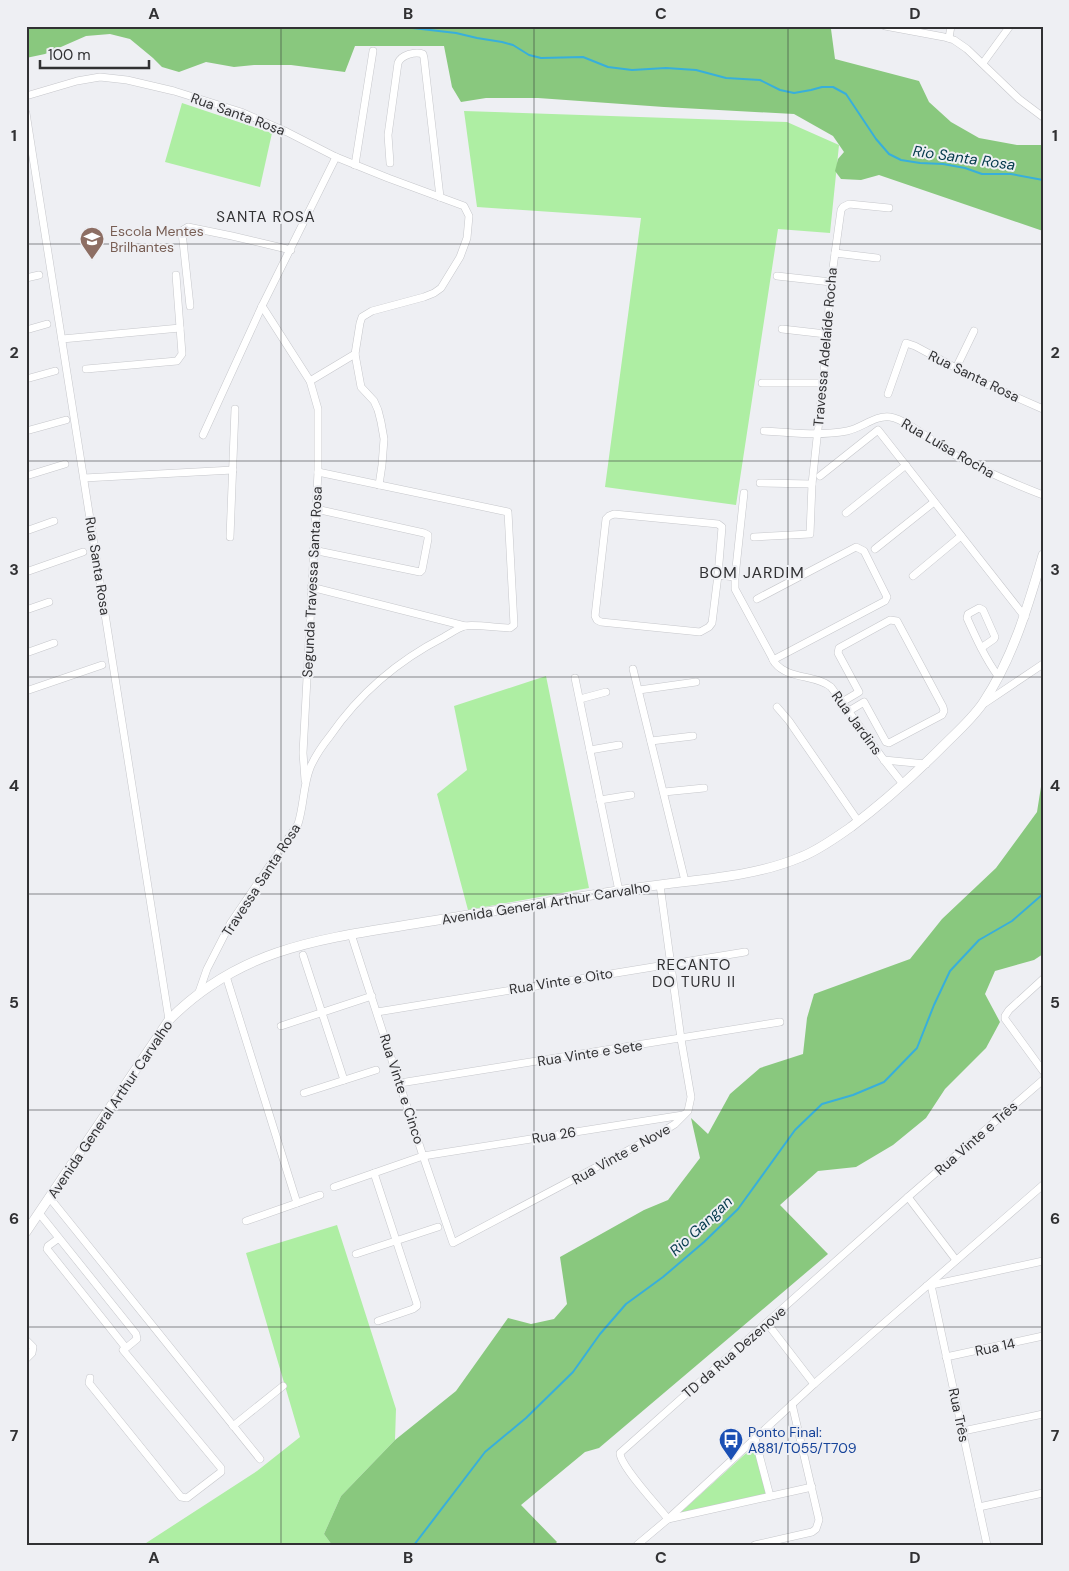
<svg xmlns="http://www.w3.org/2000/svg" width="1069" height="1571" font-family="'DM Sans',sans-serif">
  <rect width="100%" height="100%" fill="#eeeff3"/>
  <!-- green -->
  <g fill="#aeeea3">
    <polygon points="182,103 272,133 260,187 165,162"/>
    <polygon points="464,111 787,122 839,145 830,233 778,229 736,505 605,487 641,218 477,207"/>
    <polygon points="546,676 589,888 468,910 437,794 467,770 454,706"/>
    <polygon points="337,1225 396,1409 395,1440 341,1496 324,1534 332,1545 143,1545 257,1471 300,1437 246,1253"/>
    <polygon points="754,1446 767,1494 680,1513"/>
  </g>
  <!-- forest -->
  <g fill="#89c87e">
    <polygon points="26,26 461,26 468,29 471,26 817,26 831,29 835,59 919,81 929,102 951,122 979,138 1017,145 1043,145 1043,231 879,175 861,180 841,179 835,171 838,159 844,152 833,136 794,114 664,107 538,98 486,98 461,102 452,87 444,46 355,46 345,72 291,65 254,65 234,67 206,62 179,72 162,67 153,58 130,39 110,34 86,36 45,54 26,58"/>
    <polygon points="1043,774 1043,954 1034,960 995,971 985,994 1000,1022 986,1048 945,1089 926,1118 893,1145 856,1167 818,1171 780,1205 828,1254 599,1448 585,1452 521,1505 557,1542 554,1545 332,1545 324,1534 341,1496 395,1440 456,1391 508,1318 531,1324 554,1319 567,1304 560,1257 644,1210 668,1200 700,1158 691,1118 708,1134 730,1094 760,1068 803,1054 807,1018 814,994 910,959 942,919 996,868 1037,812"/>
  </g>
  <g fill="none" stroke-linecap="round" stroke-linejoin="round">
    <!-- stream -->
    <g stroke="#38afdb" stroke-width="2">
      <polyline points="356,26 404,27 456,33 477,38 502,42 513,45 529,55 541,58 583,57 608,67 632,70 666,68 696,70 726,78 760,80 780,90 794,93 811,90 822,87 833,87 846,94 876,139 889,154 901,160 920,163 943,164 965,168 982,174 1011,174 1043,180"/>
      <polyline points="414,1545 485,1452 526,1418 573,1372 600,1334 626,1304 663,1277 704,1242 738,1209 795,1130 822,1104 853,1095 884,1082 917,1048 934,1005 950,971 979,940 1012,921 1043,894"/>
    </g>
    <defs>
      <g id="minor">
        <polyline points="885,26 944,37 954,40 967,49 1019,99 1043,117"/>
        <polyline points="949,38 951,26"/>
        <polyline points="983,63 1010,26"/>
        <polyline points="26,96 77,81 100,77 127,80 174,91 241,112 287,132 336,157 388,178 464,206 469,216 467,238 460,257 441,288 434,293 424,297 372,311 362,317 360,323 355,354 361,387 374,401 378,410 381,422 384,439 382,465 379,485"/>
        <polyline points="26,113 169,1020"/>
        <path d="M390,163L388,135L398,63C401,55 415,51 423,54L424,58L440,197"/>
        <polyline points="355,165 373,51"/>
        <polyline points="835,253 877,258"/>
        <polyline points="777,276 831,282"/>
        <polyline points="26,278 39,275"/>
        <polyline points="190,306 182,232 183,230 188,227 232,236 291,250"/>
        <polyline points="262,306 310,381 318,409 318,472 303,753 305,780"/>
        <polyline points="782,329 826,334"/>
        <polyline points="26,330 47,324"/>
        <polyline points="62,339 180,328"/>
        <polyline points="956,368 974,331"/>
        <polyline points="86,369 177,361 182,354 176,275"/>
        <polyline points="26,379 55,371"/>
        <polyline points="310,381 355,354"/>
        <polyline points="762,383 823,383"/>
        <polyline points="888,394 906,343 915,346 984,383 1043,409"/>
        <polyline points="26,431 66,420"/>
        <path d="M764,431C791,433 820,436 847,431C862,428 875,415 890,417C906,419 937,445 953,454C982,470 1012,483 1043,495"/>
        <polyline points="203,435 262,306 336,157"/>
        <polyline points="26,476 65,464"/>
        <polyline points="820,476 878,430 1025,617"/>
        <polyline points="84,478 233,470"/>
        <polyline points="760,483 812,484"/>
        <path d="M744,493L735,577V589L775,663C789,680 815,674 831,687L884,760L903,784"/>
        <polyline points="846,513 906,465"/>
        <polygon points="614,514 718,524 722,527 718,575 712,623 709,627 700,632 601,622 597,620 595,616 606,519 609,516"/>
        <polyline points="26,531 54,521"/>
        <polyline points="230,537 235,409"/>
        <polyline points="754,537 810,534 812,484 823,383 831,282 841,210 843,207 849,204 889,208"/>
        <polyline points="875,549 934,502"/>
        <polyline points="313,550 420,572 422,570 428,539 428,535 424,533 316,509"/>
        <polyline points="26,572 83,552"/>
        <polyline points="718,575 735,577"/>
        <polyline points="913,576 961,536"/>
        <polyline points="311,587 465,626"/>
        <polyline points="757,599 856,547 864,551 887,597 885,601 773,660"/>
        <polyline points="26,610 49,602"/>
        <path d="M981,648L994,639L995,637L983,610L979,608L968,614L967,618C976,638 985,658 998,676"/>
        <polyline points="26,653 54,643"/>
        <polyline points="633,669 685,881"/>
        <polyline points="575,678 619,891"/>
        <polyline points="639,690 696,682"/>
        <polyline points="26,691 102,665"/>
        <polyline points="580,699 606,692"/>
        <polyline points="842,702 859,692 838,653 839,648 890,620 897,621 943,707 944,711 942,715 889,743 886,742 864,702 849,711"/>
        <polyline points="985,703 1043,664"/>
        <polyline points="777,707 789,721 858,821"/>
        <polyline points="651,741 693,736"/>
        <polyline points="590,750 619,745"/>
        <polyline points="884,760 926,764"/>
        <polyline points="664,792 704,788"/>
        <polyline points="600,800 631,795"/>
        <polyline points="351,934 423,1156 453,1243 657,1135 675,1124 688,1111 691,1097 681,1039 660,885"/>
        <polyline points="303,955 344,1080"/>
        <polyline points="226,976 297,1203"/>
        <polyline points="1043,979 1009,1010 1005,1016 1005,1019 1043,1071"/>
        <path d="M199,992L207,969L230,924L298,824C304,805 303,786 310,768C315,756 322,746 330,736C359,694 399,660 444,637C451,633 458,628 465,626C473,624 500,628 510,628L514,625L508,512L318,472"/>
        <polyline points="377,1012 745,952"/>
        <polyline points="281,1026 372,996"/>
        <polyline points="400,1083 780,1022"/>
        <polyline points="304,1093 376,1070"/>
        <polyline points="374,1173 417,1304 417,1306 413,1309 378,1321"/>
        <polyline points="334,1187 423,1156 683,1115"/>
        <polyline points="49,1197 260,1459"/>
        <polyline points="908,1197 956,1260"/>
        <polyline points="39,1213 59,1238 136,1334 137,1339 126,1348 47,1249 48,1246 59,1238"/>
        <polyline points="246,1221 320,1195"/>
        <polyline points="356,1254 438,1227"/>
        <polyline points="931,1285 987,1545"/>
        <polyline points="927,1286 1043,1261"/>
        <polyline points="767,1323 814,1384"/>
        <polyline points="26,1340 33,1347 32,1353 26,1359"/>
        <polyline points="946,1357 1043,1336"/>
        <polyline points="90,1378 89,1383 181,1497 187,1498 221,1472 221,1468 123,1350"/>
        <polyline points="233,1426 283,1386"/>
        <polyline points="963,1431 1043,1414"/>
        <polyline points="755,1439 770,1496"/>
        <path d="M812,1487L668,1519C658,1506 620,1466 620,1453L908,1197L1043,1080"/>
        <polyline points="979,1507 1043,1493"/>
        <polyline points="637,1545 668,1519 814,1384 1043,1185"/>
        <polyline points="755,1545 812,1532 816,1529 819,1520 792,1404"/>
      </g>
      <path id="major" d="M26,1232L169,1020C236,952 312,940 401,926C482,913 563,899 644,887C696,879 752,878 801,857C819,850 835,838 851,827C884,802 914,775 943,746C957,732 972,719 983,703C1013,658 1028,606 1043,555"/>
    </defs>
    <!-- minor casing -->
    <use href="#minor" stroke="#c6c7cb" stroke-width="8"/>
    <!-- major casing -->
    <use href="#major" stroke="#c6c7cb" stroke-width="10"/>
    <!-- minor -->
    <use href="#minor" stroke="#fff" stroke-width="7"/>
    <!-- major -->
    <use href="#major" stroke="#fff" stroke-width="9"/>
  </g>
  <!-- grid -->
  <path fill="none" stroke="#313133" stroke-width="1" stroke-opacity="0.55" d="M281,26V1545M534,26V1545M788,26V1545M26,244H1043M26,461H1043M26,677H1043M26,894H1043M26,1110H1043M26,1327H1043"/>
  <!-- icons -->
  <defs>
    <symbol id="school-pin" viewBox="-11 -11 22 30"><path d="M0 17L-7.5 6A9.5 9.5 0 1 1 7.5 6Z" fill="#8d6e63" stroke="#eeeff3"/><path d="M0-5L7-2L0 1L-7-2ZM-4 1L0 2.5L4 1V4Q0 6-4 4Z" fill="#fff"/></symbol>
    <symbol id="bus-pin" viewBox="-11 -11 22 30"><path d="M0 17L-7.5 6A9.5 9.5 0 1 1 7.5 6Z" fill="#1a4fb4" stroke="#eeeff3"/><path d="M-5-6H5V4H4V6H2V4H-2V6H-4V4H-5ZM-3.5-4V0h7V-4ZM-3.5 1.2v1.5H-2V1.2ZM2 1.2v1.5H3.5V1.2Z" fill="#fff"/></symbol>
  </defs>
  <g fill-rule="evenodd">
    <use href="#school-pin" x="78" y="225" width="28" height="38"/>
    <use href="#bus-pin" x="717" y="1426" width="28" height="38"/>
  </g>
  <g text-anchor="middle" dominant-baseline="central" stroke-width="4" stroke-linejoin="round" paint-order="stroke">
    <!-- street labels -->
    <g font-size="14" fill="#313133" stroke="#eeeff3">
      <text transform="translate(238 114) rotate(20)">Rua Santa Rosa</text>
      <text transform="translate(825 347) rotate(-85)">Travessa Adelaíde Rocha</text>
      <text transform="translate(974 376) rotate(26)">Rua Santa Rosa</text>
      <text transform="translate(948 448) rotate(30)">Rua Luísa Rocha</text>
      <text transform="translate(98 566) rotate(81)">Rua Santa Rosa</text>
      <text transform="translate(312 582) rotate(-87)">Segunda Travessa Santa Rosa</text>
      <text transform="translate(857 723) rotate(54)">Rua Jardins</text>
      <text transform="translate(261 880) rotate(-57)">Travessa Santa Rosa</text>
      <text transform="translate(546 903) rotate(-9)">Avenida General Arthur Carvalho</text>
      <text transform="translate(561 981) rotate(-9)">Rua Vinte e Oito</text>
      <text transform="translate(590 1053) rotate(-9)">Rua Vinte e Sete</text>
      <text transform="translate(402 1089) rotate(72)">Rua Vinte e Cinco</text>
      <text transform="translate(110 1109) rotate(-56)">Avenida General Arthur Carvalho</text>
      <text transform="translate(554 1135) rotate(-9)">Rua 26</text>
      <text transform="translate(976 1138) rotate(-41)">Rua Vinte e Três</text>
      <text transform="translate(621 1154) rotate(-29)">Rua Vinte e Nove</text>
      <text transform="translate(995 1347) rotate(-12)">Rua 14</text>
      <text transform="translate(734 1352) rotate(-41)">TD da Rua Dezenove</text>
      <text transform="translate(959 1415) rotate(78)">Rua Três</text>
    </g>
    <!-- education labels -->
    <g font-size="14" fill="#785e54" stroke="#eeeff3" text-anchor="start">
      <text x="110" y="231">Escola Mentes<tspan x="110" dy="16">Brilhantes</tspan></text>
    </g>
    <!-- transit labels -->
    <g font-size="14" fill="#164399" stroke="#eeeff3" text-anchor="start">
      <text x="748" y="1432">Ponto Final:<tspan x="748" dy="16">A881/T055/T709</tspan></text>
    </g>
    <!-- water labels -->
    <g font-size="15" font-style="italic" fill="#063b4d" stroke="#eeeff3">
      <text transform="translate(964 158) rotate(8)">Rio Santa Rosa</text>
      <text transform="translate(701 1226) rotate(-43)">Rio Gangan</text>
    </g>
    <!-- neighbourhood labels -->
    <g font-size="15" letter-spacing="1" fill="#313133" stroke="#eeeff3">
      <text x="266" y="217">SANTA ROSA</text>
      <text x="694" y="965">RECANTO<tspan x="694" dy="17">DO TURU II</tspan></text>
    </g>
    <!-- quarter labels -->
    <g font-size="16" letter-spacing="1" fill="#313133" stroke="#eeeff3">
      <text x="752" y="572">BOM JARDIM</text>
    </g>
  </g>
  <!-- border -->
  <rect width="1069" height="1571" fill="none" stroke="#eeeff3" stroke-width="55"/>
  <!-- scale -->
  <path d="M40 60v8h109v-8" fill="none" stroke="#313133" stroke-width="2.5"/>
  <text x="48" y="60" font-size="15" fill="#313133" stroke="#eeeff3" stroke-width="4" paint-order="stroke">100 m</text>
  <rect x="28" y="28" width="1014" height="1516" fill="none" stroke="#313133" stroke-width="2"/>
  <g font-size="16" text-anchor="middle" font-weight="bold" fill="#313133">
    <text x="154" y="19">A</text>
    <text x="408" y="19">B</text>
    <text x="661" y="19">C</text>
    <text x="915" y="19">D</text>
    <text x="14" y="141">1</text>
    <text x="1055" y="141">1</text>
    <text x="14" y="358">2</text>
    <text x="1055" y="358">2</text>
    <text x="14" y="575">3</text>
    <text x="1055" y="575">3</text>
    <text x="14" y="791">4</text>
    <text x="1055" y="791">4</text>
    <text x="14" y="1008">5</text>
    <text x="1055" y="1008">5</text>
    <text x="14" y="1224">6</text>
    <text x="1055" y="1224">6</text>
    <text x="14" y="1441">7</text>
    <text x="1055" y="1441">7</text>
    <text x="154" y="1563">A</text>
    <text x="408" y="1563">B</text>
    <text x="661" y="1563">C</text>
    <text x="915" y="1563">D</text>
  </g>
</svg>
